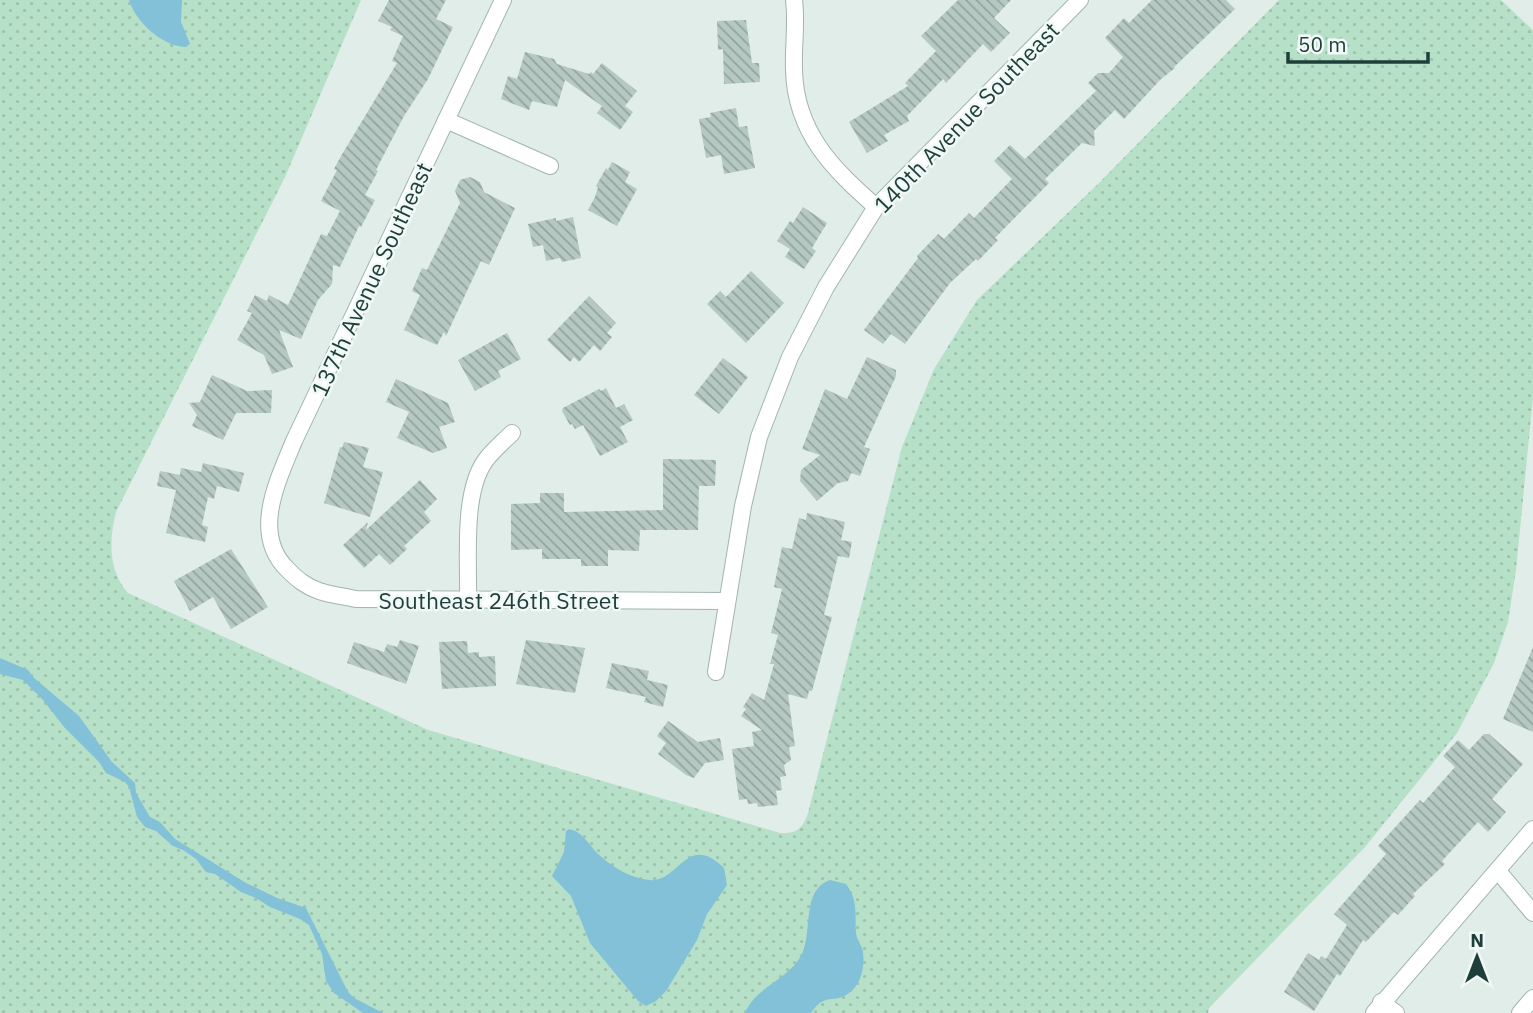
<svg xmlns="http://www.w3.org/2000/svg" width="1533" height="1013" font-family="'IBM Plex Sans',sans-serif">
  <defs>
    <pattern id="grass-dots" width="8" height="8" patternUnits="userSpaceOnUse" patternTransform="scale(1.75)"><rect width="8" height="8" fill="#b6e0c7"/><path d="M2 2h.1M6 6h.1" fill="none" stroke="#9cc1ac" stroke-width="1.8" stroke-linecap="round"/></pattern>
    <pattern id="building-back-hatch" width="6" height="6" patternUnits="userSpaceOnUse" patternTransform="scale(1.75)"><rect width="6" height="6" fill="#b5c8c2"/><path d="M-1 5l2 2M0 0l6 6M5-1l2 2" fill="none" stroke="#93a49f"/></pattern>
  </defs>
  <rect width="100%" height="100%" fill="#e0ede8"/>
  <!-- grass -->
  <path fill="url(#grass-dots)" d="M0,0H361L285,177L116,512C109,539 108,571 128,593L428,730L780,833C796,834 803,829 808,813L902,447L934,369L977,300L1098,184L1279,0H1501L1533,30V397L1516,570L1508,622L1494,663L1457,733L1365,847L1209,1008L1208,1013H0Z"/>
  <!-- water -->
  <g fill="#82c1d8">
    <path d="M129,0H182L181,22L190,44L185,47C162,46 136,22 129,0Z"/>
    <polygon points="0,658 28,670 34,678 79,716 112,762 135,783 136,793 150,817 160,822 175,839 246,883 277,898 306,908 348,992 354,998 383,1013 363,1013 334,993 326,981 322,954 309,925 300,919 270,907 256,898 241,892 215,874 206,872 196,859 183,850 173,846 156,831 145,827 137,817 129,787 125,782 106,773 99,762 64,727 43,700 23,680 0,674"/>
    <path d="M569,829C581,831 589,844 597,853C611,866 629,878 649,880C679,884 686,831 724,868L727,885L707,914L697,940L666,991L656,1001L646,1006L638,1001L590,943L571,896L552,876L564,852L566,831Z"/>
    <path d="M830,880L846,884C858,900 855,914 856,932C856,938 860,943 862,948C866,963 862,984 849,993C833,1005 826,991 811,1013H745C756,986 789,980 802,954C813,930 801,890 830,880Z"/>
  </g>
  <!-- building -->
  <g fill="url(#building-back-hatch)">
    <polygon points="389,0 446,0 436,19 453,27 428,79 404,116 376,170 378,171 365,195 375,200 361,227 359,226 340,267 333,265 332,284 318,300 301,339 279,330 293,367 272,374 264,355 237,340 252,313 247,311 255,295 267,301 269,295 288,305 321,234 327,236 340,211 321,201 337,170 334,169 341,156 397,63 392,61 403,36 390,30 392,27 378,21"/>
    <polygon points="958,0 1011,0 994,18 1010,33 991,52 983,44 946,83 943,79 907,116 909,121 884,135 888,141 867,153 849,122 908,86 905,83 936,51 921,36"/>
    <polygon points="1152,0 1226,0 1235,9 1174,67 1175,68 1161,79 1124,119 1115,110 1094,131 1095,146 1082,143 1045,179 1049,183 995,238 998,240 978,261 976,259 950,283 905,344 891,334 883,344 864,330 918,258 917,256 938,234 944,239 969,213 974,218 1012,179 994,161 1010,145 1025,159 1096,91 1088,83 1098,73 1109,73 1123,57 1105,38 1124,18 1129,23"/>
    <polygon points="746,20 752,63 759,63 760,82 724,84 723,49 718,50 717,21"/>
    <polygon points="525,52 554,59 557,64 589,74 591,72 593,74 602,63 637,91 625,106 633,112 620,130 597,113 602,106 565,80 557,107 532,101 529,110 501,99 508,76 517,79"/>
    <polygon points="736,108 739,127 747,126 755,168 724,174 721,155 706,158 699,119 711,117 710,113"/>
    <polygon points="612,162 630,172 625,182 637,189 617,226 588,210 595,197 598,187 596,186 606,168 608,170"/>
    <polygon points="470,177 480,182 484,192 515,208 489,265 481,261 446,336 444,332 437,345 404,330 420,295 412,291 422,268 427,270 460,203 455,191 460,180"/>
    <polygon points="803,207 827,223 812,248 816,251 804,269 785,257 790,249 777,241 790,221 793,223"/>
    <polygon points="573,217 581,258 562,262 560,258 546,261 543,245 533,247 528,224 556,218 556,221"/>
    <polygon points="751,271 784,303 746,343 707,304 720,291 726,297"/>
    <polygon points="589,296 616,323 607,333 612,337 600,351 594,345 579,362 574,357 570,362 547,340"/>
    <polygon points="507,333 521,359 498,371 501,377 475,391 458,360"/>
    <polygon points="867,357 896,370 896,376 864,447 870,449 860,476 851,473 848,481 838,483 817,501 800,481 801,470 820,455 802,449 825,389 847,399"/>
    <polygon points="723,358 748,377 719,414 694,395"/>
    <polygon points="212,375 247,391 272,390 271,413 236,413 223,440 192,426 197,415 189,403 200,402"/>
    <polygon points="396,379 448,403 455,422 439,427 447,448 433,453 397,438 409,412 386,402"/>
    <polygon points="606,388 616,408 624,404 633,420 620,427 628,442 600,456 583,425 575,429 572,424 570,425 562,411 563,408 599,389 601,391"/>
    <polygon points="344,442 369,448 363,467 383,472 370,517 324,503 340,447 342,448"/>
    <polygon points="663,459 716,460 715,486 699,486 698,530 640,530 639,551 608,550 608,566 581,566 581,559 542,559 542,549 511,550 511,504 540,503 540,493 564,493 564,512 663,510"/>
    <polygon points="203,463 244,473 239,492 217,486 214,499 208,497 202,525 208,527 205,542 166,533 176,490 157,486 160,471 180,475 181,468 201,472"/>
    <polygon points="420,480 437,499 424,512 431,521 404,546 407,549 390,565 379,554 364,568 343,545 368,522 366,530"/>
    <polygon points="807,513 845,522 841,540 852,542 849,558 838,556 824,615 832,617 812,691 809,691 807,699 788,694 795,746 789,747 791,760 784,765 786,776 780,777 782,790 776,791 778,805 758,807 757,803 748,804 747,799 739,800 732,749 754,746 752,732 762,730 741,716 746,709 743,707 752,693 764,700 774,664 770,664 778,635 771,633 782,589 774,587 782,547 792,549 799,518 806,520"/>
    <polygon points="231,549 268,607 231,629 213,597 190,611 174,581"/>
    <polygon points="400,640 419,646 406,684 347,663 354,642 384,652 387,644 397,647"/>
    <polygon points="526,640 585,648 575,693 516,684"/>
    <polygon points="467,641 468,653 479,652 479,657 495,656 496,686 442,689 439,642"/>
    <polygon points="1533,647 1533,732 1503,719"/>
    <polygon points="612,663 649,671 647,680 668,685 663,707 644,702 646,697 606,688"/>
    <polygon points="668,721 698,742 720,738 724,760 705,763 694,778 686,775 658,754 666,743 657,736"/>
    <polygon points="1484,734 1489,734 1523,764 1492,799 1506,812 1488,832 1478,822 1442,861 1445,864 1413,894 1415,896 1398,915 1394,912 1366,942 1363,940 1340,976 1337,974 1314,1011 1284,992 1308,953 1319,960 1321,956 1326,959 1347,925 1334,914 1386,854 1378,846 1420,800 1423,803 1455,767 1443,756 1458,740 1469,750"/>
  </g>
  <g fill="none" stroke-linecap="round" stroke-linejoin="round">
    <defs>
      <g id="street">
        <path d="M503,0L294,441C278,480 251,533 287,569C297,579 305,586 319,591C330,595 344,596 356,599L727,601"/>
        <path d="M794,0C797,24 793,47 794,71C796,133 833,169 876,207"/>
        <polyline points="446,120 550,166"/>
        <path d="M468,600C469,560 462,494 485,461C492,451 503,442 512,433"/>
        <polyline points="716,672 743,506 759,437 790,357 826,287 876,207 1080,0"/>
        <polyline points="1498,871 1533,913"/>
        <polyline points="1381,1002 1396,1013"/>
        <polyline points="1374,1013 1533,829"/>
        <polyline points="1520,1013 1533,998"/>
      </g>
    </defs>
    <!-- street casing -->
    <use href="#street" stroke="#a2b5b0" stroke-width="18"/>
    <!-- street -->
    <use href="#street" stroke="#fff" stroke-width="16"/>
  </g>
  <g text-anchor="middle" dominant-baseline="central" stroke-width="5" stroke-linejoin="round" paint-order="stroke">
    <!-- street labels -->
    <g font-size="23" fill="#1f3f3a" stroke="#f1f9f6">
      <text transform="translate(966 117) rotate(-46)">140th Avenue Southeast</text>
      <text transform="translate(371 279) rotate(-65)">137th Avenue Southeast</text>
      <text x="499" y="600">Southeast 246th Street</text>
    </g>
  </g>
  <!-- north arrow -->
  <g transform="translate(1477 957)" stroke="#f1f9f6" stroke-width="5" paint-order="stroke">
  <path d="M0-5L12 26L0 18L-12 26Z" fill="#1f3f3a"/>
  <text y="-10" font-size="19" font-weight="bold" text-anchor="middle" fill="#1f3f3a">N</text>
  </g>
  <!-- scale -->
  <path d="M1288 52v10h140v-10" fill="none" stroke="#1f3f3a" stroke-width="3.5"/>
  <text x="1298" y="52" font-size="21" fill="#1f3f3a" stroke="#f1f9f6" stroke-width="5" paint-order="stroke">50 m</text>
</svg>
